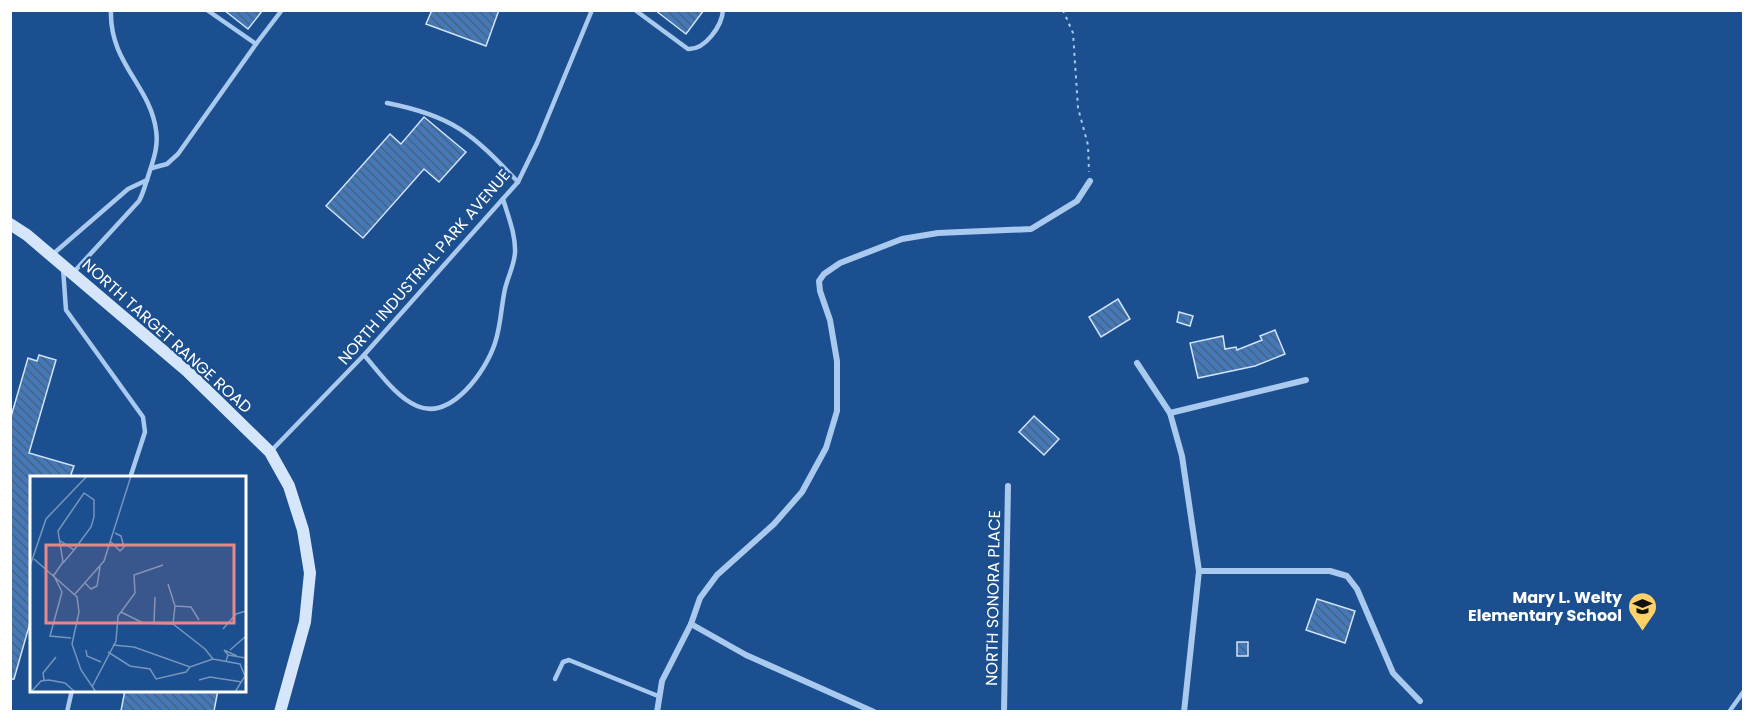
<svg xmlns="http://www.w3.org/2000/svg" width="1754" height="722" font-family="Poppins,sans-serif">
  <defs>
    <pattern id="building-back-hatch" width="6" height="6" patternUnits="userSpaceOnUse" patternTransform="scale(1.5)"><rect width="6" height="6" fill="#4478b7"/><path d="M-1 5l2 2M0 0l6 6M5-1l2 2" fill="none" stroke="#486282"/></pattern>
  </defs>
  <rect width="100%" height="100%" fill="#1b4f8f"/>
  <!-- building -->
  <g fill="url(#building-back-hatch)" stroke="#cfe3fa" stroke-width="1.5">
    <polygon points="224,10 263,10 248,29"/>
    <polygon points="432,10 499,10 486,46 426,24"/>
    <polygon points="655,10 704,10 686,34"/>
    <polygon points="424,117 466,152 439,182 424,169 363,238 326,206 390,134 401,144"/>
    <polygon points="1118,299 1130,319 1101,337 1089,317"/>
    <polygon points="1179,312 1193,316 1190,326 1177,322"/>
    <polygon points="1275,330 1285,354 1255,366 1198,378 1190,343 1223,336 1225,349 1236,347 1237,350 1262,340 1260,336"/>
    <polygon points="39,355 56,360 29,453 74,466 70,477 32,477 32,616 14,679 10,679 10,420 28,358 37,361"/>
    <polygon points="1034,416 1059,439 1044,455 1019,432"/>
    <polygon points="1317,599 1355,611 1345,643 1306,630"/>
    <rect x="1237" y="642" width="11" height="14"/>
    <polygon points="125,690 218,690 214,711 121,711"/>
  </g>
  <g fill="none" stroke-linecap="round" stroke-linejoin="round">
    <!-- path -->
    <polyline stroke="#a9c9ee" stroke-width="2" stroke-dasharray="3 4.5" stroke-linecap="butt" points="1063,10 1073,33 1078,108 1088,145 1089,172"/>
    <!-- lane -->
    <g stroke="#a9c9ee" stroke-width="4.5">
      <path d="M635,10L688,49C705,50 722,26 723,10"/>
      <polyline points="256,44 282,10"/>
      <path d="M387,103C454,116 472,134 518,182"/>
      <polyline points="152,168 167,164 178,154 256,44 207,10"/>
      <polyline points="53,254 128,189 147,180"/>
      <polyline points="63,268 66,310 143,417 145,432 130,478"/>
      <path d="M72,274L139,201C143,194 144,188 147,180C152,163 159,148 156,130C150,85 109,63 111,10"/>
      <path d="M364,355C379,372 396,397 417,406C451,421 486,371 495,343C501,325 501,307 505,289C508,276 514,266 515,253C516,235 508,216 503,199"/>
      <polyline points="271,451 364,355 518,182 537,143 592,10"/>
      <polyline points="555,679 563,662 569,660 658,696"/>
      <polyline points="67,712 72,690"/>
      <polyline points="1729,712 1744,691"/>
    </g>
    <!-- street -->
    <g stroke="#a9c9ee" stroke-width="6">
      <polyline points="1137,363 1170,413 1182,456 1199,571 1184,712"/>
      <polyline points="1170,413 1306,380"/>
      <polyline points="1199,571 1330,571 1347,576 1357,589 1393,673 1420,701"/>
      <polyline points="691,624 746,655 874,712"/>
      <polyline points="657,712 662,681 691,624 700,598 717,575 774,524 802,492 826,448 837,411 837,361 830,320 820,291 819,281 824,274 840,263 902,239 938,233 1031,229 1077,201 1090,181"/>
      <polyline points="1004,712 1008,486"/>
    </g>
    <!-- secondary -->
    <polyline stroke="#d6e6fa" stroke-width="12" points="10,224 27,235 187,371 270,452 289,486 303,530 310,573 305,622 280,712"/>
  </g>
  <!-- icons -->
  <defs>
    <symbol id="school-pin" viewBox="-11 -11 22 30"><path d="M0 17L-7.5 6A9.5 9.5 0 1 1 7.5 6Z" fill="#ffd166" stroke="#1b4f8f"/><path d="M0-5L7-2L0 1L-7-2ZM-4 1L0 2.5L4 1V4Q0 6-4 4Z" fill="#111"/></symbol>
  </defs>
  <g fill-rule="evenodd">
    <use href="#school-pin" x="1626" y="590" width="33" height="45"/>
  </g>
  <g text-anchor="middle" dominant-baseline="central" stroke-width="4.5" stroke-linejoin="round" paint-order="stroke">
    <!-- street labels -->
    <g font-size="16" fill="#fff" stroke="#1b4f8f">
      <text transform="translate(424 267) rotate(-49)">NORTH INDUSTRIAL PARK AVENUE</text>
      <text transform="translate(167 336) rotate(42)">NORTH TARGET RANGE ROAD</text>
      <text transform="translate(993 598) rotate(-89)">NORTH SONORA PLACE</text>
    </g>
    <!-- poi labels -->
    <g font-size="16" font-weight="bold" fill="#fff" stroke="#1b4f8f" text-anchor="end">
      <text x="1622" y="597">Mary L. Welty<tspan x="1622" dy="18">Elementary School</tspan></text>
    </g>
  </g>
  <!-- overview -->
  <g transform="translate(30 476)">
    <rect width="216" height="216" fill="#1b4f8f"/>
    <path fill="none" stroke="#7695bc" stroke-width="1.5" d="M29,64L44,74L33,87M81,66L90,75L94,71L91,60L85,57M4,83L47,121L49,136L42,168L51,194L66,216M0,90L16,43L57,0M23,98L32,116L20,160L41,162M24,99L33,86L28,55L54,17L64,24V41L61,51L44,74M55,107L61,113L67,110L70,91M138,108L145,130L143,148M45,118L74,85L101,0M145,130L161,131L169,144M91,136L113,147L143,148L175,173L183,183L210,188L215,200L205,216M124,147L125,121M193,153L206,138L216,135M83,169L104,171L160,191L183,183M56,174L57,180L71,186M200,174L216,160M78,176L100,190L120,193L126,203L156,196L160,191M198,179L194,174L207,180M196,185L198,179L216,182M14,204L13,197L26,181M169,204L180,201L212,206M62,211L86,165L88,140L105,117L104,99L133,89M1,216L11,205L19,204L35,207L45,216"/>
    <path fill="#e88989" fill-opacity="0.15" stroke="#e88989" stroke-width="3" d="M16,69H204V147H16Z"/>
    <rect width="216" height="216" fill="none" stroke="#fff" stroke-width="3"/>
  </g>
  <!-- border -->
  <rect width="1754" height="722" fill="none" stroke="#ffffff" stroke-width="24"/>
</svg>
